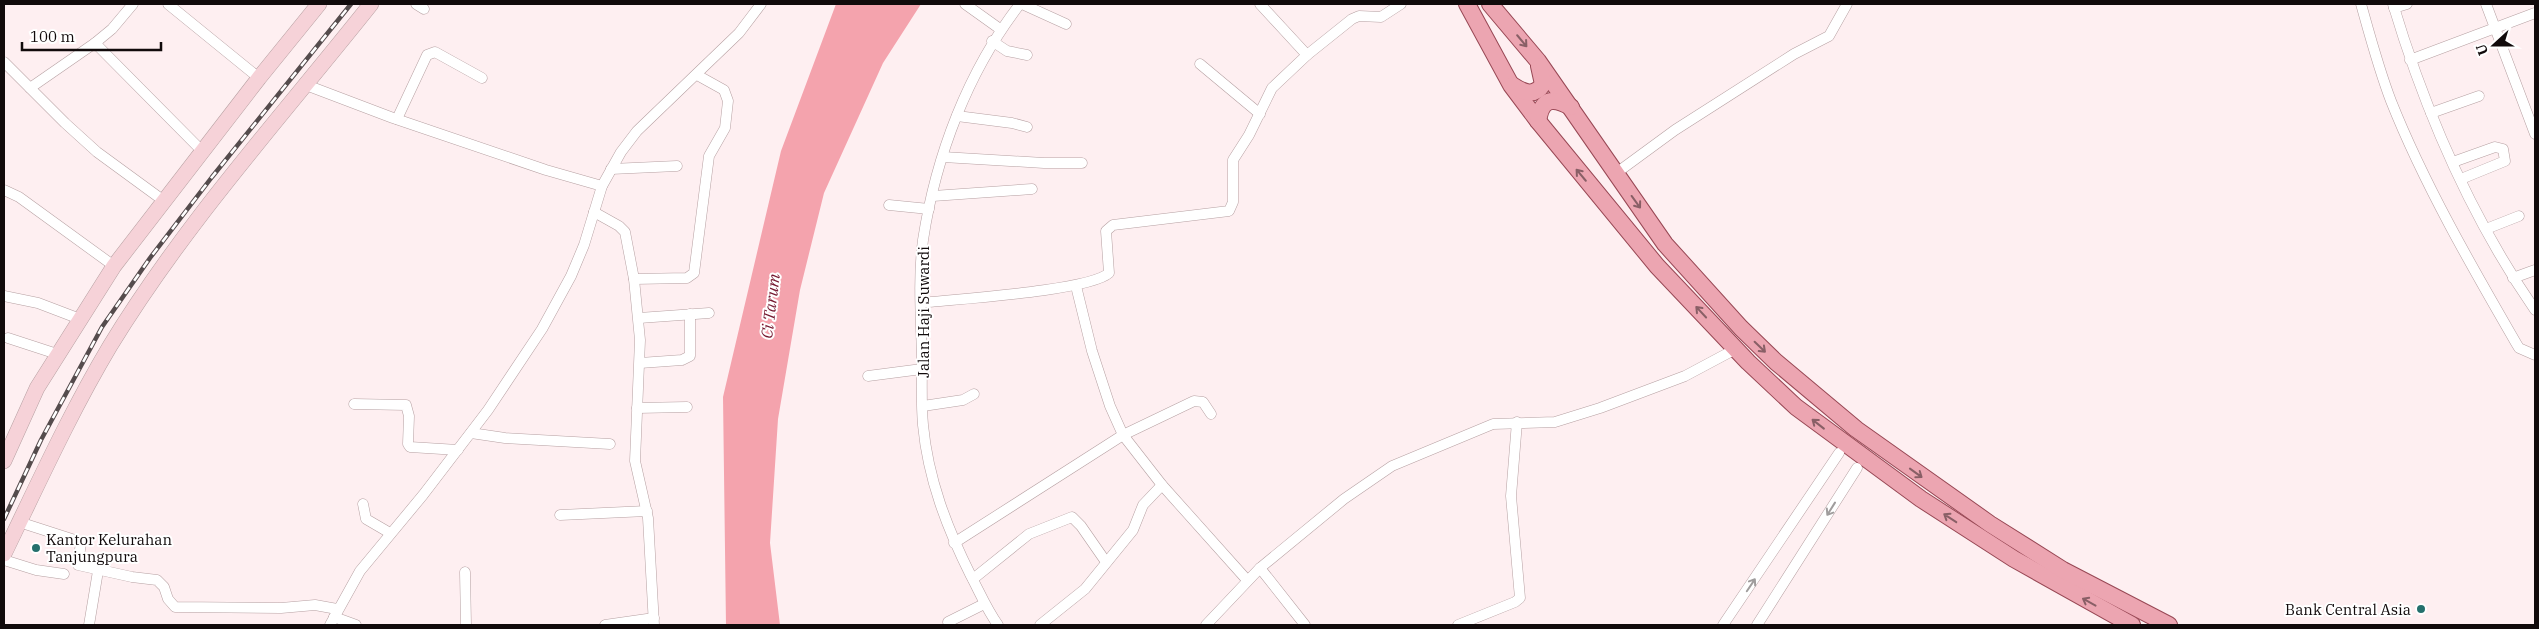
<svg xmlns="http://www.w3.org/2000/svg" width="2539" height="629" font-family="'IBM Plex Serif',serif">
  <rect width="100%" height="100%" fill="#feeff1"/>
  <!-- water -->
  <polygon fill="#f4a3ad" points="836,4 921,4 883,63 824,193 800,290 778,419 770,543 780,625 726,625 723,397 781,151"/>
  <g fill="none" stroke-linecap="round" stroke-linejoin="round">
    <defs>
      <g id="minor">
        <polyline points="168,4 259,78"/>
        <polyline points="416,4 424,9"/>
        <polyline points="965,4 1000,29"/>
        <polyline points="1022,4 1066,24"/>
        <polyline points="1260,4 1307,55"/>
        <path d="M2361,4C2370,36 2379,70 2391,101C2424,184 2472,267 2516,343L2519,348L2535,355"/>
        <path d="M2393,4C2425,111 2471,217 2535,310"/>
        <polyline points="2486,4 2535,134"/>
        <polyline points="2394,8 2407,4"/>
        <polyline points="992,41 1007,51 1027,55"/>
        <polyline points="95,43 112,29 133,4"/>
        <polyline points="2410,60 2535,13"/>
        <polyline points="4,62 65,123 97,152 164,201"/>
        <polyline points="1200,64 1260,114"/>
        <polyline points="306,85 393,118 546,170 602,186"/>
        <polyline points="30,88 95,43 203,152"/>
        <polyline points="2431,113 2479,96"/>
        <polyline points="957,116 1012,123 1027,127"/>
        <polyline points="397,119 427,55 435,52 482,78"/>
        <polyline points="943,157 1044,163 1082,163"/>
        <polyline points="2453,162 2495,147 2503,149 2505,161 2461,179"/>
        <polyline points="611,169 677,166"/>
        <polyline points="1615,174 1675,130 1794,54 1829,36 1847,4"/>
        <polyline points="4,190 19,197 114,266"/>
        <polyline points="933,196 1032,189"/>
        <polyline points="889,205 929,209"/>
        <polyline points="594,212 619,226 625,232 634,279 640,340 635,461 648,518 654,625"/>
        <polyline points="2486,229 2519,216"/>
        <polyline points="2513,278 2535,270"/>
        <polyline points="634,279 687,278 694,273 709,156 725,128 728,101 724,90 697,75"/>
        <polyline points="1076,286 1092,351 1110,406 1123,435 1162,485 1247,580"/>
        <polyline points="4,296 38,303 80,319"/>
        <path d="M921,303C955,299 1089,291 1109,273L1106,231L1113,225L1229,211L1233,202V160L1249,135L1272,88L1307,55L1352,19L1359,16L1381,17L1401,4"/>
        <polyline points="639,318 709,313"/>
        <polyline points="8,338 57,354"/>
        <polyline points="640,363 682,360 690,356 690,314"/>
        <polyline points="868,376 922,369"/>
        <polyline points="354,404 406,405 409,416 408,444 410,447 458,450"/>
        <polyline points="923,406 963,400 974,394"/>
        <polyline points="637,408 687,407"/>
        <polyline points="471,433 505,438 610,444"/>
        <polyline points="363,504 366,519 390,533"/>
        <polyline points="560,515 647,511"/>
        <polyline points="19,522 81,542 78,565 132,577 157,580 164,587 168,599 175,607 281,608 315,605 337,609"/>
        <polyline points="954,543 1123,435 1194,401 1203,402 1211,414"/>
        <polyline points="4,560 36,570 64,574"/>
        <polyline points="1260,568 1305,625"/>
        <polyline points="465,572 466,625"/>
        <polyline points="973,579 1029,534 1072,517 1081,526 1106,562"/>
        <polyline points="334,617 356,625"/>
        <polyline points="948,622 984,604"/>
        <polyline points="89,625 98,571"/>
        <polyline points="330,625 360,571 423,495 488,410 542,329 571,276 584,245 602,186 621,152 637,131 739,33 761,4"/>
        <polyline points="605,625 654,618"/>
        <path d="M998,625C987,610 980,593 971,576C947,528 928,479 923,425C921,403 922,379 922,357C921,319 918,278 923,240C936,155 968,71 1020,4"/>
        <polyline points="1040,625 1085,589 1133,530 1143,505 1162,485"/>
        <polyline points="1206,625 1260,568 1344,499 1392,466 1493,424 1555,422 1600,408 1685,376 1730,352"/>
        <polyline points="1458,625 1515,602 1520,598 1511,496 1517,422"/>
        <polyline points="1723,625 1839,453"/>
        <polyline points="1757,625 1857,468"/>
      </g>
      <g id="secondary">
        <polyline points="4,461 37,388 114,266 259,78 319,4"/>
        <path d="M4,554C38,484 70,413 110,346C185,223 282,116 371,4"/>
      </g>
      <g id="primary">
        <polyline points="1467,4 1511,85 1538,121 1657,266 1748,362 1796,407 1921,499 2014,559 2132,625"/>
        <polyline points="1490,4 1538,61 1665,244 1741,328 1776,362 1856,429 1990,524 2063,570 2169,625"/>
        <path d="M1512,85C1524,93 1535,97 1543,84L1539,66"/>
        <path d="M1538,121C1542,98 1552,97 1571,107"/>
      </g>
    </defs>
    <!-- minor casing -->
    <use href="#minor" stroke="#b6a0a2" stroke-width="11"/>
    <!-- secondary casing -->
    <use href="#secondary" stroke="#b6a0a2" stroke-width="16"/>
    <!-- primary casing -->
    <use href="#primary" stroke="#984855" stroke-width="18"/>
    <!-- minor -->
    <use href="#minor" stroke="#fff" stroke-width="10"/>
    <!-- secondary -->
    <use href="#secondary" stroke="#f6d2d8" stroke-width="15"/>
    <!-- primary -->
    <use href="#primary" stroke="#eca5b1" stroke-width="16"/>
    <defs>
      <polyline id="rail" points="4,519 41,440 102,327 150,258 212,177 351,4"/>
    </defs>
    <!-- rail casing -->
    <use href="#rail" stroke="#554c4d" stroke-width="4.5"/>
    <!-- rail -->
    <use href="#rail" stroke="#fff" stroke-width="2.5" stroke-dasharray="8" stroke-linecap="butt"/>
  </g>
  <!-- one-way arrows -->
  <defs><path id="oneway-shaft" d="M-6 0H5M1.5-3L5.5 0L1.5 3" fill="none" stroke-width="1.6" stroke-linecap="round" stroke-linejoin="round" transform="scale(1.25)"/></defs>
  <g stroke="#895f66">
    <use href="#oneway-shaft" transform="translate(1522 41) rotate(50)"/>
    <use href="#oneway-shaft" transform="translate(1581 175) rotate(-130)"/>
    <use href="#oneway-shaft" transform="translate(1636 202) rotate(54)"/>
    <use href="#oneway-shaft" transform="translate(1701 312) rotate(-133)"/>
    <use href="#oneway-shaft" transform="translate(1760 347) rotate(44)"/>
    <use href="#oneway-shaft" transform="translate(1818 424) rotate(-142)"/>
    <use href="#oneway-shaft" transform="translate(1916 473) rotate(36)"/>
    <use href="#oneway-shaft" transform="translate(1950 518) rotate(-147)"/>
    <use href="#oneway-shaft" transform="translate(2089 602) rotate(-151)"/>
  </g>
  <g stroke="#a09d9d">
    <use href="#oneway-shaft" transform="translate(1831 509) rotate(122)"/>
    <use href="#oneway-shaft" transform="translate(1751 585) rotate(-56)"/>
  </g>
  <!-- markers -->
  <g fill="#25706d" stroke="#fff" stroke-width="2">
    <circle cx="36" cy="548" r="5"/>
    <circle cx="2421" cy="609" r="5"/>
  </g>
  <g text-anchor="middle" dominant-baseline="central" stroke-width="4" stroke-linejoin="round" paint-order="stroke">
    <!-- street labels -->
    <g font-size="15" fill="#110a0b" stroke="#fff">
      <text transform="translate(923 312) rotate(-90)">Jalan Haji Suwardi</text>
    </g>
    <!-- poi labels -->
    <g font-size="15" fill="#110a0b" stroke="#fff" text-anchor="start">
      <text x="46" y="539">Kantor Kelurahan<tspan x="46" dy="17">Tanjungpura</tspan></text>
      <text x="2411" y="609" text-anchor="end">Bank Central Asia</text>
    </g>
    <!-- water labels -->
    <g font-size="16" font-style="italic" fill="#73162e" stroke="#fff">
      <text transform="translate(770 306) rotate(-83)">Ci Tarum</text>
    </g>
  </g>
  <!-- border -->
  <rect width="2539" height="629" fill="none" stroke="#110a0b" stroke-width="10"/>
  <!-- north arrow -->
  <g transform="translate(2494 45) rotate(249)" stroke="#ffffff" stroke-width="4" paint-order="stroke">
  <path d="M0-4L9 19L0 12L-9 19Z" fill="#110a0b"/>
  <text y="-8" font-size="14" font-weight="bold" text-anchor="middle" fill="#110a0b">U</text>
  </g>
  <!-- scale -->
  <path d="M22 42v8h139v-8" fill="none" stroke="#110a0b" stroke-width="2.5"/>
  <text x="30" y="42" font-size="15" fill="#110a0b" stroke="#ffffff" stroke-width="4" paint-order="stroke">100 m</text>
</svg>
